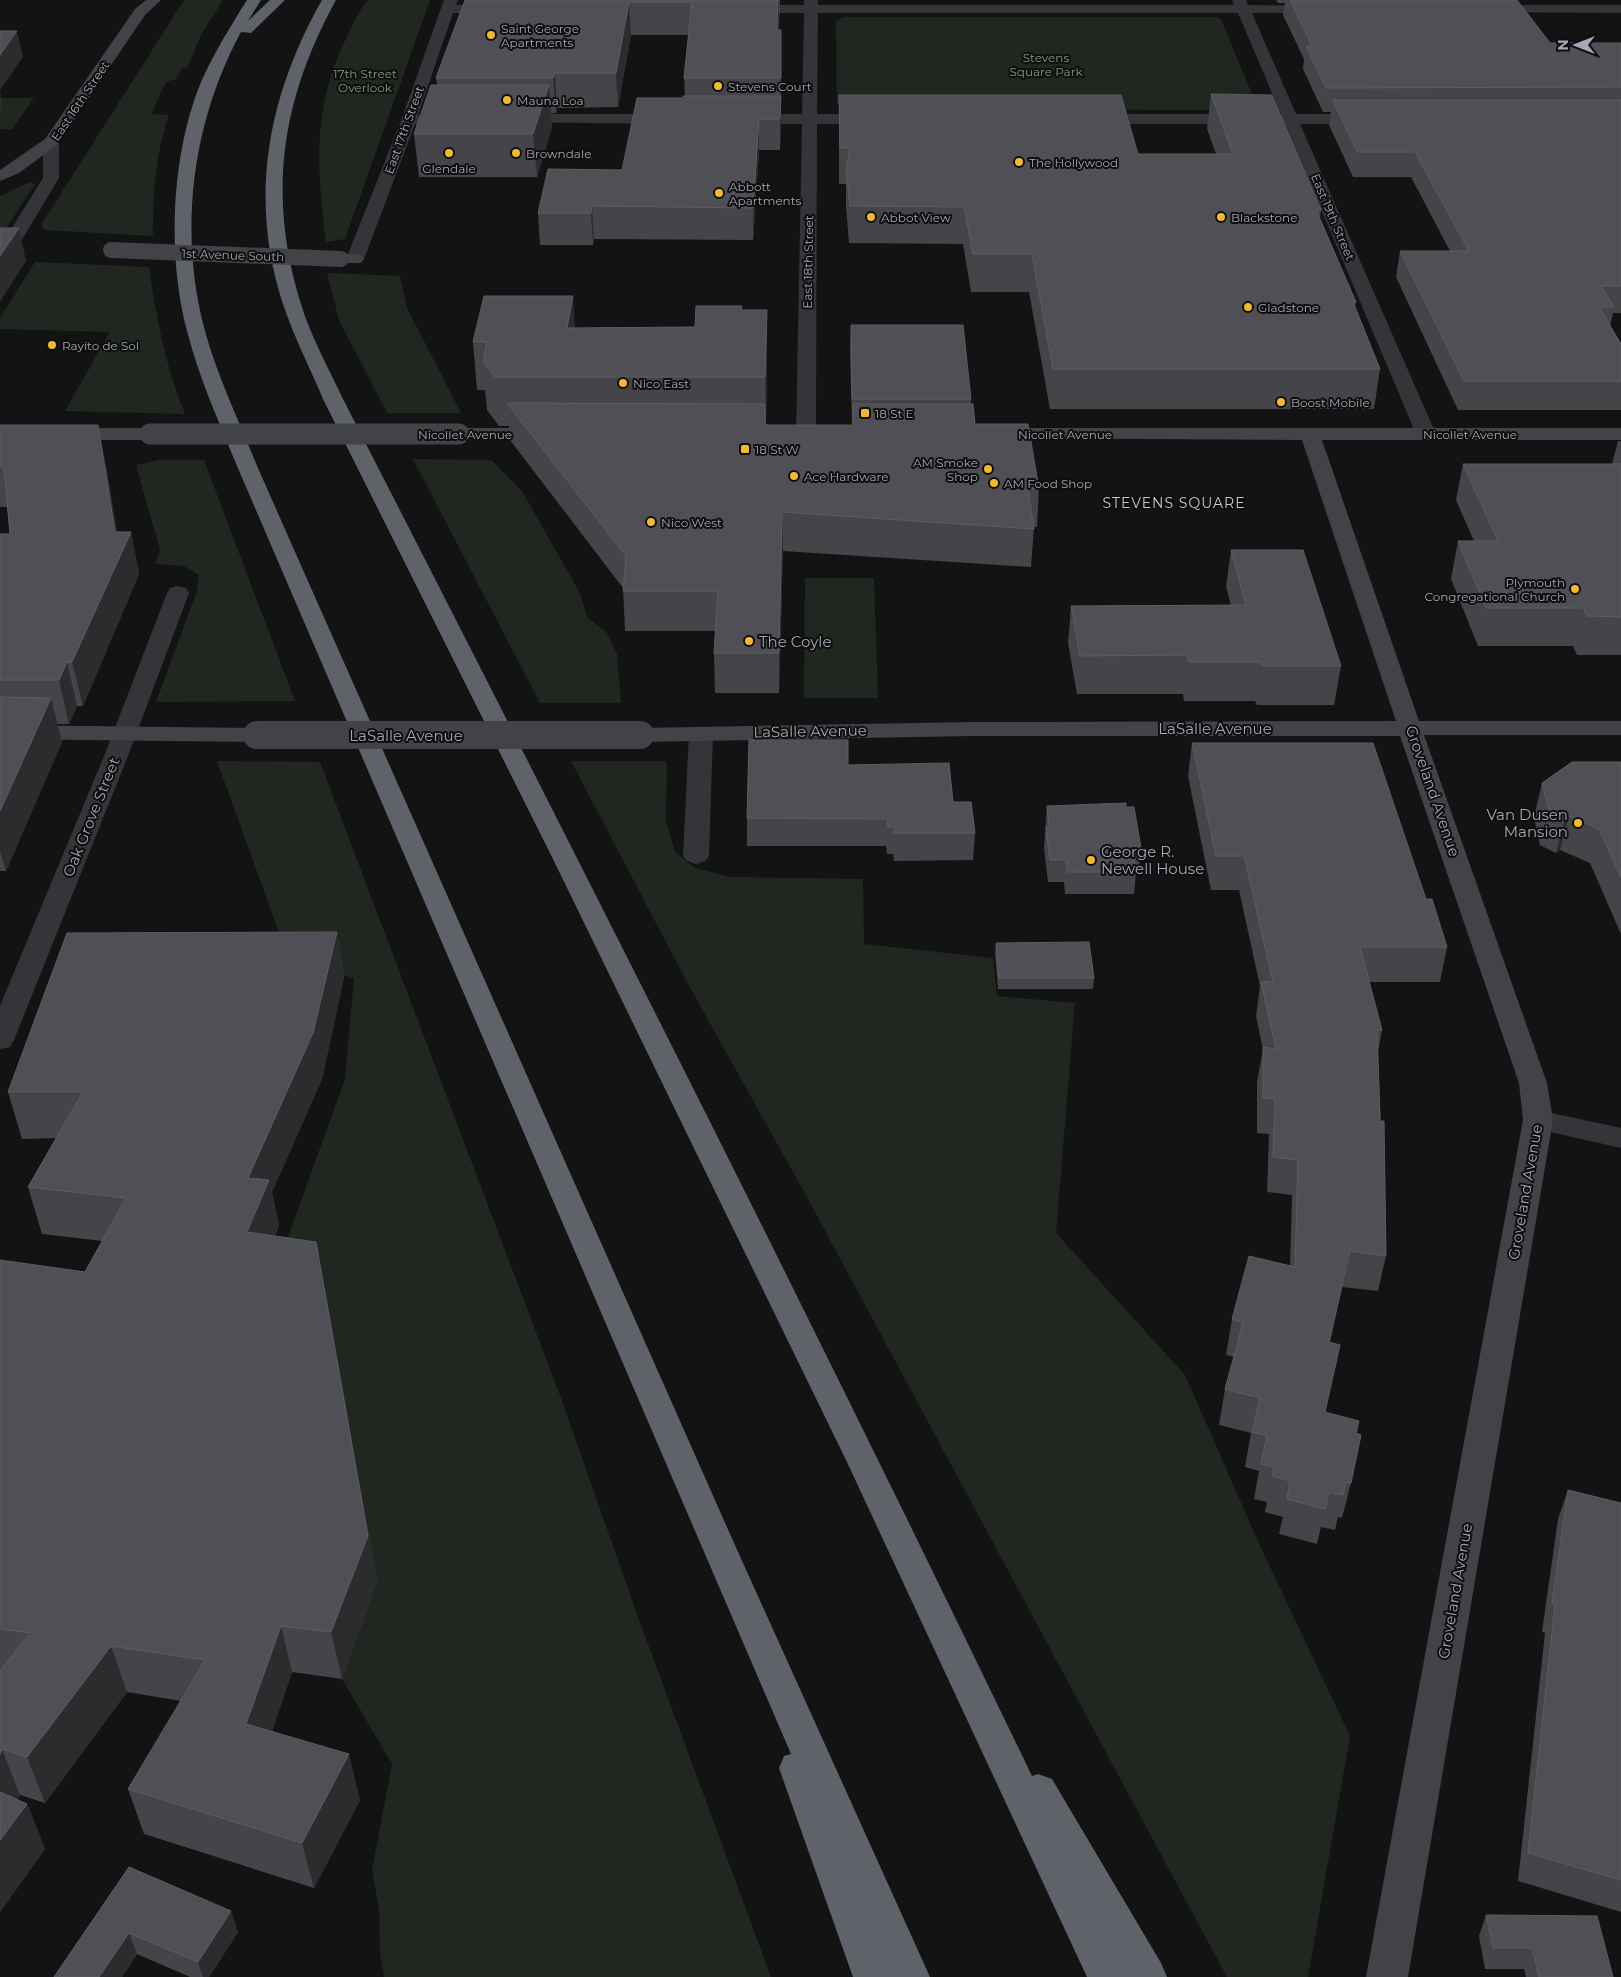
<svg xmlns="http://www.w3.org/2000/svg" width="1621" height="1977" font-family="Montserrat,sans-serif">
  <rect width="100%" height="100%" fill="#131314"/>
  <!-- green -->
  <g fill="#1f2720">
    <path d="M184,0H223L201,35L187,68H182L176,79L166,82L151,114L169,115C155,155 153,194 153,236L45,230L41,225Z"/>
    <path d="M368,0H430L345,239L326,242C317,170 312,111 344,43C351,28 357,13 368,0Z"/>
    <polygon points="844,17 1215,17 1221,19 1256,104 1249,110 851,109 837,104 836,21"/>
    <polygon points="0,98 34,98 12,129 0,129"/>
    <polygon points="30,182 35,184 5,230 0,231 0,196"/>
    <path d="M35,262L149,267C156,317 166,368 185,414L65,411L110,332L0,329V318Z"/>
    <polygon points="327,273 400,276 407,308 461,413 387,413 339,320"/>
    <polygon points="413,459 491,460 522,491 580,593 587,617 607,633 617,654 621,703 540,703"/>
    <polygon points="158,460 204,460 295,701 156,702 197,591 199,575 184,566 155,564 160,550 136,465"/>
    <polygon points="805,578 874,578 878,698 804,698"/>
    <polygon points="217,761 320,762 561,1398 638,1617 771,1977 384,1977 380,1955 379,1908 372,1870 392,1764 342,1679 377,1582 272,1281 345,1079 354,978 289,960"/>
    <polygon points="571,761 667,761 666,821 675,852 695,868 731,877 863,879 864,944 993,958 997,996 1075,1003 1056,1233 1185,1375 1261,1548 1350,1736 1308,1977 1227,1977 808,1199 688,984"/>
  </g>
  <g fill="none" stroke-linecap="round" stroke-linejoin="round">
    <!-- street -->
    <g fill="#343439" fill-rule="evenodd">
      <polygon points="444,0 458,0 456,5 500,5 507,9 500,13 453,13 418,115 455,114 463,119 455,124 415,124 364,259 361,263 349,263 346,259 399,126"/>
      <polygon points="804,0 818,0 818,5 1234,5 1232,0 1246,0 1248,5 1327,6 1329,9 1327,12 1322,13 1252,13 1296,114 1368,114 1376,119 1368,124 1300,124 1436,434 1433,438 1419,438 1416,434 1285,124 1091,124 1083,119 1091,114 1281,114 1238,13 818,13 817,114 875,114 883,119 875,124 817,124 816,434 813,438 799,438 796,434 802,124 743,124 735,119 743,114 802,114 804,13 743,13 736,9 743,5 804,5"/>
      <polygon points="1485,5 1621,5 1621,13 1480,12 1478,9 1480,6"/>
      <polygon points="513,114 670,114 678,119 670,124 508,122 505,119"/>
      <polygon points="51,137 59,142 59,178 15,251 3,251 0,247 43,178 43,142"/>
      <polygon points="178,586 186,588 189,593 128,756 14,1040 10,1047 0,1049 0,1006 104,756 167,593 170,588"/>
      <polygon points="701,727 709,729 713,734 709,856 705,861 696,864 687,861 683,856 689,734 693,729"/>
      <polygon points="1538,1110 1621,1128 1621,1148 1528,1127 1523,1120 1528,1113"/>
    </g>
    <!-- secondary -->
    <g fill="#424349" fill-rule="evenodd">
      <polygon points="146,0 161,0 145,15 57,145 19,173 0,181 0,170 45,139 135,9"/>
      <polygon points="341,254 361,255 364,259 361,263 335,263 332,259 335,255"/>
      <polygon points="0,428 150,428 157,430 160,434 157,438 150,440 0,440"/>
      <polygon points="459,428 547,428 554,430 557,434 554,438 547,440 452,438 449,434 452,430"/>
      <polygon points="993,428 1621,428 1621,440 1322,440 1419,721 1621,721 1621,735 1424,735 1547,1083 1553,1120 1408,1977 1366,1977 1523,1120 1519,1083 1400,736 973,736 640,742 632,740 628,735 632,730 640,728 973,722 1396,721 1302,440 986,438 983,434 986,430"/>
      <polygon points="0,725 257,728 265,730 269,735 265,740 257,742 0,739"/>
    </g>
    <!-- highway -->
    <g fill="#60626a" fill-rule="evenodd">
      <path d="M247,0H261L248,21L270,0H285L251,33L241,32C192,122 178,232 205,331C218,378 239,421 257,466L734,1543L930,1977H853L779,1768L784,1756L791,1754L237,466C219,422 199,378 187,331C167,256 171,155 201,82C214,53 230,27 247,0Z"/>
      <path d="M322,0H336C282,98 267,193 300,301C310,335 328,367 343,399C577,856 809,1313 1032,1776L1038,1774L1052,1779L1161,1963L1167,1977H1087L846,1460L551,855L323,399C310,368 294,337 283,304C248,198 268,95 322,0Z"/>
    </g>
    <!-- secondary-bridge-far2 -->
    <polyline stroke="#424349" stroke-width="16" points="111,250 341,259"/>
    <!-- secondary-bridge-far1 -->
    <polyline stroke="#424349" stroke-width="21" points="150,434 459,434"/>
    <!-- secondary-bridge -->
    <polyline stroke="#424349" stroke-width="28" points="257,735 640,735"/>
  </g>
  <!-- wall -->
  <g fill="#444449">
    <polygon points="465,0 780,0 779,30 781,30 781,113 780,150 759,150 753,240 594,239 593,245 540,245 538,213 622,170 685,96 684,78 689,35 631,35 618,107 557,108 556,113 551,113 552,127 537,177 419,177 414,134 437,85 436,78"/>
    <polygon points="1276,0 1517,0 1550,43 1621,43 1621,313 1613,313 1610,326 1621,344 1621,410 1458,410 1396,277 1400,251 1450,251 1411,177 1353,177 1329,125 1331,112 1323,112 1303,69 1304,59 1283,15 1285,3 1278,3"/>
    <polygon points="1211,94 1321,210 1320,218 1356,302 1355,307 1380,369 1374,409 1050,409 1029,292 971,292 963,244 849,243 846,207 846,184 839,184 839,95 1138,154 1216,154 1207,129"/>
    <polygon points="742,310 767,358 766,425 852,425 850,351 851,325 971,399 971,404 975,424 1039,489 1037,527 1034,527 1031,567 783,551 779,693 715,693 714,653 716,631 625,631 623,588 510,440 509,426 499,426 487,410 485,390 477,390 473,342 575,328 695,327"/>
    <polygon points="0,425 106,465 117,532 131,532 139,574 83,706 77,706 69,724 57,724 62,742 6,871 0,871 0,534 10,534 7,507 0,507"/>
    <polygon points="1618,441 1621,441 1621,655 1577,655 1573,646 1478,646 1451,579 1458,541 1474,541 1456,500 1463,464 1612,464"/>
    <polygon points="1231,550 1341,666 1334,705 1257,705 1255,701 1184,701 1183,694 1077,694 1068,643 1071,606 1231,605 1226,587"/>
    <polygon points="1192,743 1426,899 1447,947 1440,982 1369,982 1382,1030 1378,1052 1386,1256 1378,1291 1342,1287 1330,1342 1325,1412 1356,1433 1351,1483 1342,1518 1338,1517 1335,1530 1321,1527 1317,1544 1279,1534 1283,1517 1265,1512 1267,1502 1254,1499 1259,1471 1245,1467 1251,1433 1219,1425 1225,1389 1234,1357 1226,1355 1232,1319 1290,1265 1292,1195 1267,1192 1269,1134 1257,1133 1257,1082 1263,1050 1256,1016 1260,986 1239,890 1211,890 1188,776"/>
    <polygon points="1621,762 1621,934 1590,863 1560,850 1556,853 1540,845 1534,817 1542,783"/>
    <polygon points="848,765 953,802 975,833 973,860 894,861 893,854 887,854 886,846 747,846 747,818"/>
    <polygon points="1047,806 1126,807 1141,848 1139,869 1135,869 1136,872 1134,894 1065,894 1064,882 1048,882 1044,848"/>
    <polygon points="337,932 344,977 322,1079 272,1192 279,1226 275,1236 325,1289 377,1582 342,1679 292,1672 272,1731 360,1800 314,1888 144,1834 128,1789 181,1701 127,1692 45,1803 20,1795 18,1800 27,1804 45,1849 0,1912 0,1260 85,1272 102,1241 42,1234 28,1187 56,1138 22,1139 8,1092"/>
    <polygon points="996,943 1094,978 1093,989 998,989 995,953"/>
    <polygon points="1568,1490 1621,1503 1621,1912 1518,1881 1545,1633 1542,1632 1558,1519"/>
    <polygon points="129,1867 238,1932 209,1977 190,1977 137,1954 122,1977"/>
    <polygon points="1486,1915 1613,1977 1526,1977 1524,1969 1485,1969 1479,1936"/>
  </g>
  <!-- shaded-wall -->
  <g fill="#2c2c2f">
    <polygon points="778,0 779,0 779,15 778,64 777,30"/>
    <polygon points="629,2 631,35 618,107 616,73"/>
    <polygon points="17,31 23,57 0,90 0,55"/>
    <polygon points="555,73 557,108 556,113 553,78"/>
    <polygon points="549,85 552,127 537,177 533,134"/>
    <polygon points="0,91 3,107 0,112"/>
    <polygon points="781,96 781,126 780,150 780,119"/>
    <polygon points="759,119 759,150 753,240 753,208"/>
    <polygon points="592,206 594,239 593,245 591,213"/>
    <polygon points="19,228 26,261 0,302 0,256"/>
    <polygon points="573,296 576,343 567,328"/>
    <polygon points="767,310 767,358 766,426 765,377"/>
    <polygon points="98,425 106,465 121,554 131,532 139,574 83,706 72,662 115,532"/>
    <polygon points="782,512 783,551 779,693 779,653"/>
    <polygon points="67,662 77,706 69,724 59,680"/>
    <polygon points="51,698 62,742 6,871 0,851 0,811"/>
    <polygon points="1569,816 1560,850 1556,853 1565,819"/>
    <polygon points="337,932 344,977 322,1079 272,1192 279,1226 257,1279 247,1232 248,1178"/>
    <polygon points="316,1242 377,1582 342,1679 331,1632"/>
    <polygon points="1350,1251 1342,1287 1321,1377 1329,1342"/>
    <polygon points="281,1626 292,1672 259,1770 246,1724"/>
    <polygon points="111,1646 127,1692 45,1803 27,1757"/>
    <polygon points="2,1749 20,1795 6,1832 27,1804 45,1849 0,1912 0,1754"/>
    <polygon points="349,1754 360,1800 314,1888 302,1843"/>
    <polygon points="231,1911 238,1932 209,1977 203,1977 198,1962"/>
    <polygon points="129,1933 137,1954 122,1977 99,1977"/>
  </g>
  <!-- building -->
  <g fill="#4f4f55" stroke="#5c5d64">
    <polygon points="465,0 778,0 777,30 781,30 781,78 684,78 692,2 629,2 616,73 555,73 553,78 436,78"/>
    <polygon points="1290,0 1517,0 1550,43 1621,43 1621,87 1326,88 1306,46 1312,46"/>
    <polygon points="0,31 17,31 0,55"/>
    <polygon points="431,85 549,85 533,134 414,134"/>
    <polygon points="1211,94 1272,95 1321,210 1316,210 1356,302 1353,302 1380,369 1053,369 1032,254 973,254 964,207 850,206 846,170 850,148 840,148 839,95 1121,95 1138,154 1233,154"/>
    <polygon points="683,96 781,96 780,119 759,119 753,208 592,206 591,213 538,213 548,169 622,170 637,98 683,98"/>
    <polygon points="1333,100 1621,100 1621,286 1601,286 1614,307 1599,307 1621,344 1621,381 1464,381 1400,251 1469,251 1415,152 1357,152"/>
    <polygon points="0,228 19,228 0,256"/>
    <polygon points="484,296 573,296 567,328 695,327 696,306 742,306 741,310 767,310 765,377 495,377 483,362 487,342 473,342"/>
    <polygon points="851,325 963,325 971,399 852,399"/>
    <polygon points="507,403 765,404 765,425 853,425 853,404 973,404 975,424 1028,424 1039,489 1028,489 1034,529 782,512 779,653 714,653 718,591 623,591 626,556"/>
    <polygon points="0,425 98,425 115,532 131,532 72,662 67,662 59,680 0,680 0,534 10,534 4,467 0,466"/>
    <polygon points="1463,464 1621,464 1621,617 1587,616 1583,608 1486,608 1458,541 1498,541"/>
    <polygon points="1231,550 1303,550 1341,666 1262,666 1261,662 1189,662 1187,655 1080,656 1071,606 1246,605"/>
    <polygon points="0,697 51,698 0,811"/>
    <polygon points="749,740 848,740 848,765 949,763 953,802 971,802 975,833 894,833 894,827 888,827 887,819 747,818"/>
    <polygon points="1192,743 1373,743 1426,899 1432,899 1447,947 1360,947 1382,1030 1377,1030 1380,1121 1384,1121 1386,1256 1350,1251 1329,1342 1340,1345 1325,1412 1359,1421 1356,1433 1361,1435 1351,1483 1346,1482 1343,1495 1329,1492 1325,1509 1287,1499 1290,1481 1272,1476 1274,1467 1261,1464 1267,1436 1252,1432 1260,1398 1225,1389 1243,1323 1232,1319 1249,1256 1295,1267 1298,1160 1273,1157 1275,1099 1263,1098 1263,1047 1276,1049 1261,982 1273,982 1244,856 1216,856"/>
    <polygon points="1572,762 1621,762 1621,877 1599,829 1569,816 1565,819 1549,811 1542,783"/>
    <polygon points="1126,803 1126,807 1134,807 1141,848 1132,848 1136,872 1067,872 1066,860 1050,860 1046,827 1049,827 1047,806"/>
    <polygon points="337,932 313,1033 248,1178 269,1180 247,1232 316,1242 368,1536 331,1632 281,1626 246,1724 349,1754 302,1843 128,1789 205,1660 111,1646 27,1757 2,1749 0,1754 0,1671 30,1633 0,1629 0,1260 85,1272 126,1198 28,1187 83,1092 8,1092 67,933"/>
    <polygon points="1089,942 1094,978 999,978 996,943"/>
    <polygon points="1568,1490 1621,1503 1621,1880 1528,1853 1555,1604 1552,1603"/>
    <polygon points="0,1792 27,1804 0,1840"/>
    <polygon points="129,1867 231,1911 198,1962 129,1933 99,1977 54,1977"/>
    <polygon points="1486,1915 1597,1916 1613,1977 1539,1977 1532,1948 1493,1948"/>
  </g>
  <!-- markers -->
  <g fill="#f2b92d" stroke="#0e0e0f" stroke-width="2">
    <circle cx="491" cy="35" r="5"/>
    <circle cx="718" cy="86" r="5"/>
    <circle cx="507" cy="100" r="5"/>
    <circle cx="449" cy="153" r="5"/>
    <circle cx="516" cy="153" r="5"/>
    <circle cx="1019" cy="162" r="5"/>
    <circle cx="719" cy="193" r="5"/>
    <circle cx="871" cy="217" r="5"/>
    <circle cx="1221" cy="217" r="5"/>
    <circle cx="1248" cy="307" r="5"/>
    <circle cx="52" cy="345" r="5"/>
    <circle cx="623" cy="383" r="5"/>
    <circle cx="1281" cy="402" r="5"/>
    <rect x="860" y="408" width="10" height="10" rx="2.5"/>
    <rect x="740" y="444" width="10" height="10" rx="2.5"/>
    <circle cx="988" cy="469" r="5"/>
    <circle cx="794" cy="476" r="5"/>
    <circle cx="994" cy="483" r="5"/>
    <circle cx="651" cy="522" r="5"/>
    <circle cx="1575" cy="589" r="5"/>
    <circle cx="749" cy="641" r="5"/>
    <circle cx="1578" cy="823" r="5"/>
    <circle cx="1091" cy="860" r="5"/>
  </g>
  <g text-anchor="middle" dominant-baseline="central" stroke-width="4" stroke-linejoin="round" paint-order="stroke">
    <!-- far-poi labels -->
    <g font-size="12" fill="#a4a8b5" stroke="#0e0e0f" text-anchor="start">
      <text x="501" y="28">Saint George<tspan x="501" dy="14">Apartments</tspan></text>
      <text x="728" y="86">Stevens Court</text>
      <text x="517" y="100">Mauna Loa</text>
      <text x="526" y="153">Browndale</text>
      <text x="1029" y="162">The Hollywood</text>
      <text x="449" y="168" text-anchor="middle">Glendale</text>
      <text x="729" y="186">Abbott<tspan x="729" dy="14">Apartments</tspan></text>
      <text x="881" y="217">Abbot View</text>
      <text x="1231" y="217">Blackstone</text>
      <text x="1258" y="307">Gladstone</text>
      <text x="62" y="345">Rayito de Sol</text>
      <text x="633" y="383">Nico East</text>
      <text x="1291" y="402">Boost Mobile</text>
      <text x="875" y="413">18 St E</text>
      <text x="755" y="449">18 St W</text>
      <text x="978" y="462" text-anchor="end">AM Smoke<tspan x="978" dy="14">Shop</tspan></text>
      <text x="804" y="476">Ace Hardware</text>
      <text x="1004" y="483">AM Food Shop</text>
      <text x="661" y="522">Nico West</text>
      <text x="1565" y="582" text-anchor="end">Plymouth<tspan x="1565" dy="14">Congregational Church</tspan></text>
    </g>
    <!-- far-park labels -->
    <g font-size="12" fill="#7ba07f" stroke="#0e0e0f">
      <text x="1046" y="57">Stevens<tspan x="1046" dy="14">Square Park</tspan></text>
      <text x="365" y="73">17th Street<tspan x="365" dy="14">Overlook</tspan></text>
    </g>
    <!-- far-street labels -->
    <g font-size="12" fill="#a4a8b5" stroke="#0e0e0f">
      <text transform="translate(80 101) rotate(-56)">East 16th Street</text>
      <text transform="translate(404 130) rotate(-70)">East 17th Street</text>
      <text transform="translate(1333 217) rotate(67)">East 19th Street</text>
      <text transform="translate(233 255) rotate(2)">1st Avenue South</text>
      <text transform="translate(808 262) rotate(-89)">East 18th Street</text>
      <text x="465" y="434">Nicollet Avenue</text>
      <text x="1065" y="434">Nicollet Avenue</text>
      <text x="1470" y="434">Nicollet Avenue</text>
    </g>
    <!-- far-neighbourhood labels -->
    <g font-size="14" letter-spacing="1" fill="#c5c8d1" stroke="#0e0e0f">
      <text x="1174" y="503">STEVENS SQUARE</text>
    </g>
    <!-- poi labels -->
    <g font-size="15" fill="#a4a8b5" stroke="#0e0e0f" text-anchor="start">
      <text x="759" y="641">The Coyle</text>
      <text x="1568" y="814" text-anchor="end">Van Dusen<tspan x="1568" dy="17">Mansion</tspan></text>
      <text x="1101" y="851">George R.<tspan x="1101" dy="17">Newell House</tspan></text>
    </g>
    <!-- street labels -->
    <g font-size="15" fill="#a4a8b5" stroke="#0e0e0f">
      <text x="1215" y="728">LaSalle Avenue</text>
      <text transform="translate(810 731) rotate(-1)">LaSalle Avenue</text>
      <text x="406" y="735">LaSalle Avenue</text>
      <text transform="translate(1433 791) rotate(71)">Groveland Avenue</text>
      <text transform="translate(91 817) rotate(-68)">Oak Grove Street</text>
      <text transform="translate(1525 1192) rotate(-80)">Groveland Avenue</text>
      <text transform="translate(1455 1591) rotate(-80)">Groveland Avenue</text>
    </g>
  </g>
  <!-- north arrow -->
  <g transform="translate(1576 45) rotate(270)" stroke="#0e0e0f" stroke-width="4" paint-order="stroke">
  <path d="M0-4L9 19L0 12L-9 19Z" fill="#a4a8b5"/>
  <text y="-8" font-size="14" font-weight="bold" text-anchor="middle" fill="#a4a8b5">N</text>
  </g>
</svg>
